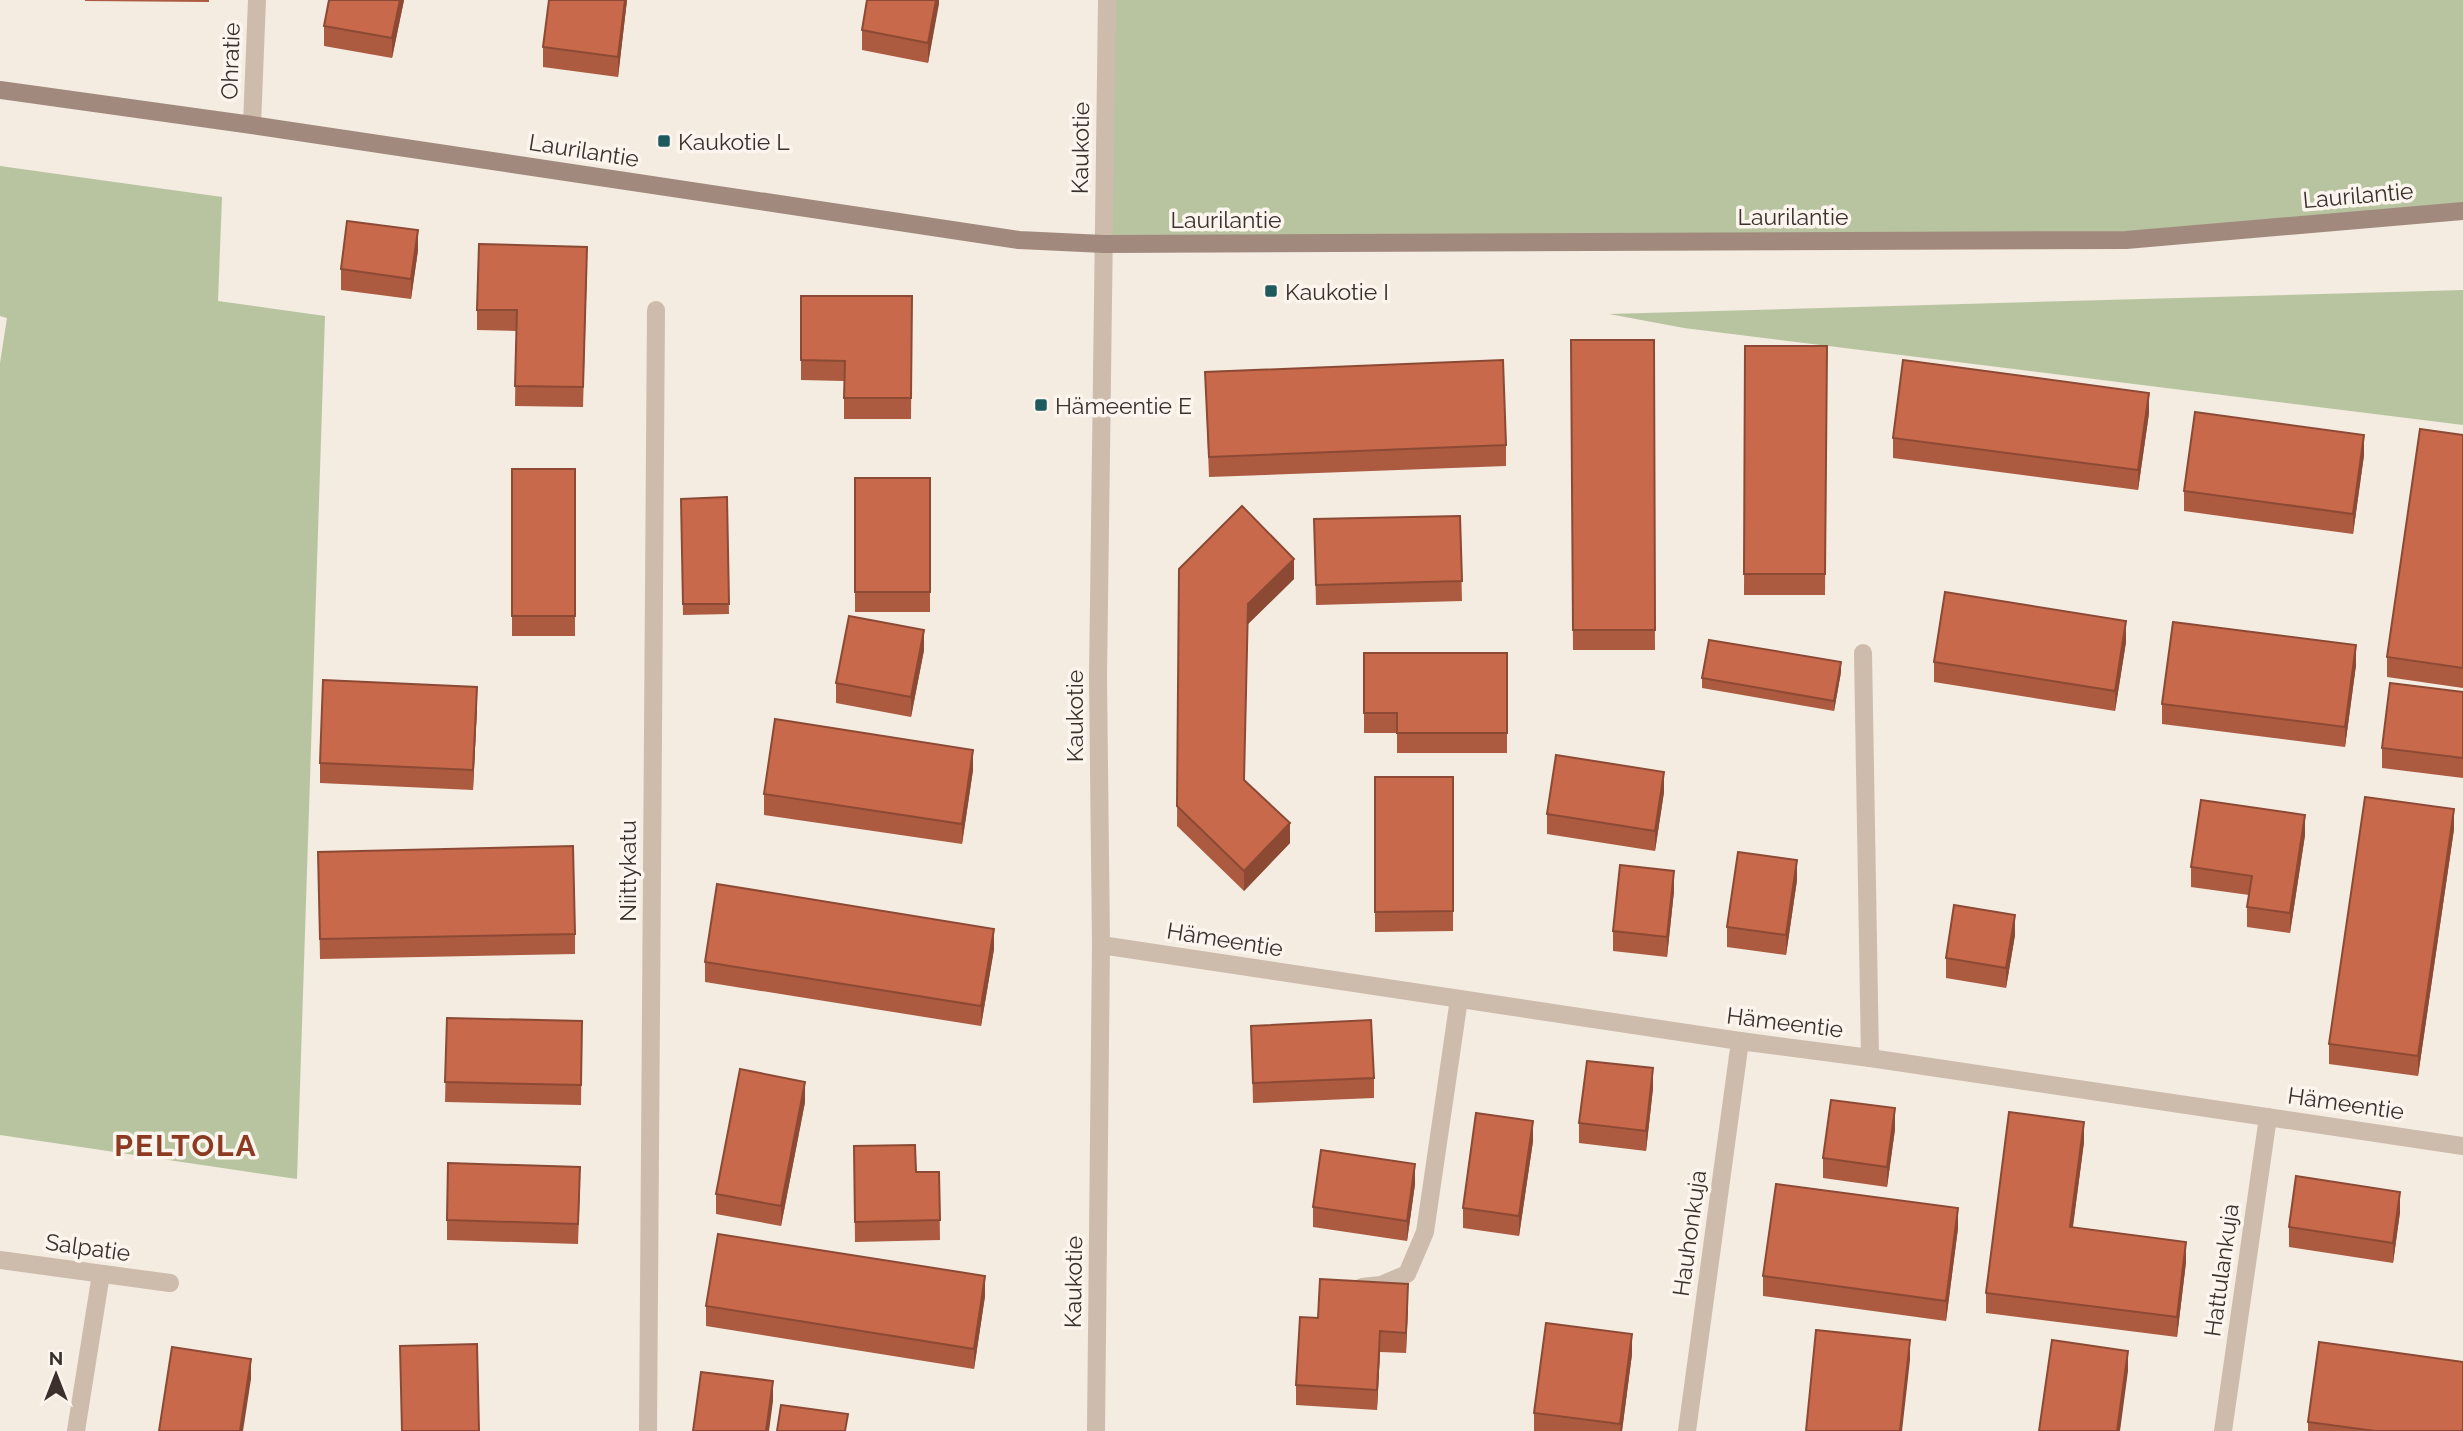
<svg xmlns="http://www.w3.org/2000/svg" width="2463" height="1431" font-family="Raleway,sans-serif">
  <rect width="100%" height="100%" fill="#f4ebe1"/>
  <!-- green -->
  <g fill="#b8c4a0">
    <polygon points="1107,0 2463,0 2463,211 2126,240 1104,244"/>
    <polygon points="0,166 222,197 218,301 325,316 297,1179 0,1135 0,363 7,318 0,316"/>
    <polygon points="2463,290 2463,425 1684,328 1609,314"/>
  </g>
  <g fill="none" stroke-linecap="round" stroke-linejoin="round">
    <!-- lane -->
    <g stroke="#cdbbac" stroke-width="18">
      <polyline points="1863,653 1870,1058"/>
      <polyline points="1362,1287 1381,1285 1407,1274 1425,1232 1459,999"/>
    </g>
    <!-- street -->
    <g stroke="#cdbbac" stroke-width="18">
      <polyline points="252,125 257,0"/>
      <polyline points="1101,945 1740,1041 1870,1058 2463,1146"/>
      <polyline points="0,1260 170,1283"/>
      <polyline points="76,1431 101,1274"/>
      <polyline points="648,1431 656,310"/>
      <polyline points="1096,1431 1101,945 1098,677 1107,0"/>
      <polyline points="1687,1431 1740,1041"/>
      <polyline points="2223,1431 2268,1117"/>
    </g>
    <!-- secondary -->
    <polyline stroke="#a18a7d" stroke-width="18" points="0,90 252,125 1019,240 1104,244 2126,240 2463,211"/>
  </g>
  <!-- wall -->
  <g fill="#ac5a40">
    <polygon points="85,0 209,0 209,2 85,1"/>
    <polygon points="329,0 404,0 392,58 324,46 324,26"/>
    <polygon points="549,0 627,0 618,77 543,67 543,47"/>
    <polygon points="939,0 928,63 862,50 862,30"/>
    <polygon points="418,250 411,299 341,290 341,269"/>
    <polygon points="587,267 583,407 515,406 516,331 477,330 477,310"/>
    <polygon points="801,296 912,296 911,419 844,419 844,381 801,380"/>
    <polygon points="1571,340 1654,340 1655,650 1573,650"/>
    <polygon points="1745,346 1827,346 1825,595 1744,595"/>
    <polygon points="1205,372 1506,445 1506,466 1209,477"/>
    <polygon points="2149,413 2138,490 1893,458 1893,438"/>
    <polygon points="2463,435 2463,688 2387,677 2387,657"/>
    <polygon points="2364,455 2353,534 2184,511 2184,491"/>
    <rect x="512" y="469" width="63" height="167"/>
    <rect x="855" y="478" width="75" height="134"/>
    <polygon points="727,497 729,614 683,615 681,499"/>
    <polygon points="1460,516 1462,601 1316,605 1314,519"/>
    <polygon points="1179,569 1294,579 1248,624 1244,780 1290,843 1244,891 1177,826"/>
    <polygon points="2126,642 2115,711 1934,682 1934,662"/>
    <polygon points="924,650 911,717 836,703 836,683"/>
    <polygon points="1364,653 1507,653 1507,753 1397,753 1397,733 1364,733"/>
    <polygon points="2356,665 2345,747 2162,724 2162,704"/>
    <polygon points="1841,672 1834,711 1702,688 1702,678"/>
    <polygon points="2463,692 2463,778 2382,768 2382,748"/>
    <polygon points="477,707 473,790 320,783 320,763"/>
    <polygon points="973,770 962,844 764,815 764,794"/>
    <polygon points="1375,777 1453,777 1453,931 1375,932"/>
    <polygon points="1664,792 1655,851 1547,834 1547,814"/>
    <polygon points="2454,829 2418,1076 2329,1064 2329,1044"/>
    <polygon points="2305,835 2290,933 2247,927 2247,907 2249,895 2191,887 2191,867"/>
    <polygon points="318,852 575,934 575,954 320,959"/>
    <polygon points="1797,880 1786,955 1727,947 1727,927"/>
    <polygon points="1674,891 1667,957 1613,951 1613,931"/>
    <polygon points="2015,935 2006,988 1946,978 1946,958"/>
    <polygon points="994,949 981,1026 705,982 705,962"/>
    <polygon points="447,1018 582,1021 581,1105 445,1102"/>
    <polygon points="1251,1026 1374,1078 1374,1098 1253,1103"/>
    <polygon points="1653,1088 1646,1151 1579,1143 1579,1123"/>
    <polygon points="805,1102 781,1226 716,1214 716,1194"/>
    <polygon points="1895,1129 1887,1187 1823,1178 1823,1158"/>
    <polygon points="1533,1141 1519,1236 1463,1228 1463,1208"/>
    <polygon points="2084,1142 2073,1227 2186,1262 2177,1337 1986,1313 1986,1293"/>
    <polygon points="854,1146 916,1172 939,1172 940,1240 855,1242"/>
    <polygon points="1415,1184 1407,1241 1313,1227 1313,1207"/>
    <polygon points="580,1187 578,1244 447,1240 447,1220"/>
    <polygon points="2400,1212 2393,1263 2289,1247 2289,1227"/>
    <polygon points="1958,1228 1946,1321 1763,1296 1763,1276"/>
    <polygon points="985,1296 974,1369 706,1326 706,1306"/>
    <polygon points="1408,1305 1406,1353 1380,1352 1377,1410 1296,1405 1296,1385 1318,1318"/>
    <polygon points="1632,1354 1622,1431 1534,1431 1534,1413"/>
    <polygon points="2308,1422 2463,1431 2308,1431"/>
  </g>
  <!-- shaded-wall -->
  <g fill="#8c4a34">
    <polygon points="400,0 404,0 392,58 392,38"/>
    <polygon points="625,0 627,0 618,77 618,57"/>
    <polygon points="936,0 939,0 939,4 928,63 928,43"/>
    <polygon points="418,230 418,250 411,299 411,279"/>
    <polygon points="2149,393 2149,413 2138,490 2138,470"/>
    <polygon points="2364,435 2364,455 2353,534 2353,514"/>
    <polygon points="1294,559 1294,579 1248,624 1248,604"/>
    <polygon points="2126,621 2126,642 2115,711 2115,691"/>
    <polygon points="924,630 924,650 911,717 911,697"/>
    <polygon points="2356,645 2356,665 2345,747 2345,727"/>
    <polygon points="1841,662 1841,672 1834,711 1834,701"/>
    <polygon points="477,687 477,707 473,790 473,770"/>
    <polygon points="973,750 973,770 962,844 962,824"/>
    <polygon points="1664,772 1664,792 1655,851 1655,831"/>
    <polygon points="2454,809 2454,829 2418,1076 2418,1056"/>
    <polygon points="2305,815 2305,835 2290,933 2290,913"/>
    <polygon points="1290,823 1290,843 1244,891 1244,871"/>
    <polygon points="1797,860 1797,880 1786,955 1786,935"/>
    <polygon points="1674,871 1674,891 1667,957 1667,937"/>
    <polygon points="2015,915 2015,935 2006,988 2006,968"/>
    <polygon points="994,929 994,949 981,1026 981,1006"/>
    <polygon points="1653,1068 1653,1088 1646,1151 1646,1131"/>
    <polygon points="805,1082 805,1102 781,1226 781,1206"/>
    <polygon points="1895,1108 1895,1129 1887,1187 1887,1167"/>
    <polygon points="1533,1121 1533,1141 1519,1236 1519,1216"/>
    <polygon points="2084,1122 2084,1142 2070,1247 2070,1227"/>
    <polygon points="1415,1164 1415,1184 1407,1241 1407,1221"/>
    <polygon points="2400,1192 2400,1212 2393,1263 2393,1243"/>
    <polygon points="1958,1208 1958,1228 1946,1321 1946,1301"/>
    <polygon points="2186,1242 2186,1262 2177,1337 2177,1317"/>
    <polygon points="985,1276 985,1296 974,1369 974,1349"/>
    <polygon points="1408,1284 1408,1305 1406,1353 1406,1333"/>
    <polygon points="1380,1331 1380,1352 1377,1410 1377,1390"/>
    <polygon points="1632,1334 1632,1354 1622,1431 1620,1431"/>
    <polygon points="1910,1340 1910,1360 1902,1431 1900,1431"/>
    <polygon points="2128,1351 2128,1371 2120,1431 2117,1431"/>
    <polygon points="251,1359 251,1379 243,1431 240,1431"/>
    <polygon points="773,1381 773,1401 769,1431 766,1431"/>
  </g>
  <!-- building -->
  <g fill="#c8694b" stroke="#8c4a34" stroke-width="2">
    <polygon points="329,0 400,0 392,38 324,26"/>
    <polygon points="549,0 625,0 618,57 543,47"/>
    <polygon points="867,0 936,0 928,43 862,30"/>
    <polygon points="347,221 418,230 411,279 341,269"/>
    <polygon points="479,244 587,247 583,387 515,386 517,310 477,310"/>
    <polygon points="801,296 912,296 911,398 844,398 845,361 801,360"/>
    <polygon points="1571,340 1654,340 1655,630 1573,630"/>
    <polygon points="1745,346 1827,346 1825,574 1744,574"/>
    <polygon points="1503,360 1506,445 1209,457 1205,372"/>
    <polygon points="1903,360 2149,393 2138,470 1893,438"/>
    <polygon points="2195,412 2364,435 2353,514 2184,491"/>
    <polygon points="2420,429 2463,435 2463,668 2387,657"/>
    <rect x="512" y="469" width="63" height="147"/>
    <rect x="855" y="478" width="75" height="114"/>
    <polygon points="727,497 729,604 683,604 681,499"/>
    <polygon points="1242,506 1294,559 1248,604 1244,780 1290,823 1244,871 1177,806 1179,569"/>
    <polygon points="1460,516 1462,581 1316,585 1314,519"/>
    <polygon points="1945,592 2126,621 2115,691 1934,662"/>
    <polygon points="849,616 924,630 911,697 836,683"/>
    <polygon points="2173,622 2356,645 2345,727 2162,704"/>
    <polygon points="1709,640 1841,662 1834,701 1702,678"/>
    <polygon points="1364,653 1507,653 1507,733 1397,733 1397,713 1364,713"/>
    <polygon points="323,680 477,687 473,770 320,763"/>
    <polygon points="2390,683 2463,692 2463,758 2382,748"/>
    <polygon points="775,719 973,750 962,824 764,794"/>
    <polygon points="1556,755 1664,772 1655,831 1547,814"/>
    <polygon points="1375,777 1453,777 1453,911 1375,912"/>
    <polygon points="2365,797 2454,809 2418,1056 2329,1044"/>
    <polygon points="2201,800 2305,815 2290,913 2247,907 2252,876 2191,867"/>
    <polygon points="573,846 575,934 320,939 318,852"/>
    <polygon points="1738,852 1797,860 1786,935 1727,927"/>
    <polygon points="1620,865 1674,871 1667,937 1613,931"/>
    <polygon points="717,884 994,929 981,1006 705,962"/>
    <polygon points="1954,905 2015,915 2006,968 1946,958"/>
    <polygon points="447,1018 582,1021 581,1085 445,1082"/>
    <polygon points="1371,1020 1374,1078 1253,1083 1251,1026"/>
    <polygon points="1587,1061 1653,1068 1646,1131 1579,1123"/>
    <polygon points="740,1069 805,1082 781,1206 716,1194"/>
    <polygon points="1831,1100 1895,1108 1887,1167 1823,1158"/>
    <polygon points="2009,1112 2084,1122 2070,1227 2186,1242 2177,1317 1986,1293"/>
    <polygon points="1476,1113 1533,1121 1519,1216 1463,1208"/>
    <polygon points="915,1145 916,1172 939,1172 940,1220 855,1222 854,1146"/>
    <polygon points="1321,1150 1415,1164 1407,1221 1313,1207"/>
    <polygon points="448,1163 580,1167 578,1224 447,1220"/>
    <polygon points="2296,1176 2400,1192 2393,1243 2289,1227"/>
    <polygon points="1776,1184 1958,1208 1946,1301 1763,1276"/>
    <polygon points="718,1234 985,1276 974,1349 706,1306"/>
    <polygon points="1320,1279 1408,1284 1406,1333 1380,1331 1377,1390 1296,1385 1300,1317 1318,1318"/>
    <polygon points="1546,1323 1632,1334 1620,1424 1534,1413"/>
    <polygon points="1816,1330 1910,1340 1900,1431 1806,1431"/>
    <polygon points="2052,1340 2128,1351 2117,1431 2039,1431"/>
    <polygon points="2319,1342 2463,1362 2463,1431 2375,1431 2308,1422"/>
    <polygon points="477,1344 479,1431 402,1431 400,1346"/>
    <polygon points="172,1347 251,1359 240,1431 159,1431"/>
    <polygon points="701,1372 773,1381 766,1431 693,1431"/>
    <polygon points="781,1405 848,1414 845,1431 777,1431"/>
  </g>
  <!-- markers -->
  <g fill="#1f5a5e" stroke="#fbf5ee" stroke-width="2.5">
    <rect x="657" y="134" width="14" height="14" rx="3.5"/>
    <rect x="1264" y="284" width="14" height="14" rx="3.5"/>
    <rect x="1034" y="398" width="14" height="14" rx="3.5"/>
  </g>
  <g text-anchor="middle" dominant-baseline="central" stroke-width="7" stroke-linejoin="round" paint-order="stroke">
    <!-- street labels -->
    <g font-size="23" fill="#3b302b" stroke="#fbf5ee">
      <text transform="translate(230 61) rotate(-88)">Ohratie</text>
      <text transform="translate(1080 148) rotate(-89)">Kaukotie</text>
      <text transform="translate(584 150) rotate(9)">Laurilantie</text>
      <text transform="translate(2358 195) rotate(-5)">Laurilantie</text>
      <text x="1793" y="216">Laurilantie</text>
      <text x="1226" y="219">Laurilantie</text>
      <text transform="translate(1074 716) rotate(-90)">Kaukotie</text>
      <text transform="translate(627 871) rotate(-90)">Niittykatu</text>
      <text transform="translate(1225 939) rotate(9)">Hämeentie</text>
      <text transform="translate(1785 1022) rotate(7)">Hämeentie</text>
      <text transform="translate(2346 1103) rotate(8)">Hämeentie</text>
      <text transform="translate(1689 1233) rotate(-82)">Hauhonkuja</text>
      <text transform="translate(88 1247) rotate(8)">Salpatie</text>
      <text transform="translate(2221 1270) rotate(-82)">Hattulankuja</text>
      <text transform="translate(1073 1282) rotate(-89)">Kaukotie</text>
    </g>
    <!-- poi labels -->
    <g font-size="23" fill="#3b302b" stroke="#fbf5ee" text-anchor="start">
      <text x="678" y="141">Kaukotie L</text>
      <text x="1285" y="291">Kaukotie I</text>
      <text x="1055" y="405">Hämeentie E</text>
    </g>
    <!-- district labels -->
    <g font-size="30" font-weight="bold" letter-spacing="2" fill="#8c3b22" stroke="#fbf5ee">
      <text x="186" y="1145">PELTOLA</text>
    </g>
  </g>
  <!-- north arrow -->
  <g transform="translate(56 1375)" stroke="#fbf5ee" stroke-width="5" paint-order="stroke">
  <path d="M0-5L12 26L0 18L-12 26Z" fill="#3b302b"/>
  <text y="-10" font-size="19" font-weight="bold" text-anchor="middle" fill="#3b302b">N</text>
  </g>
</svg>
